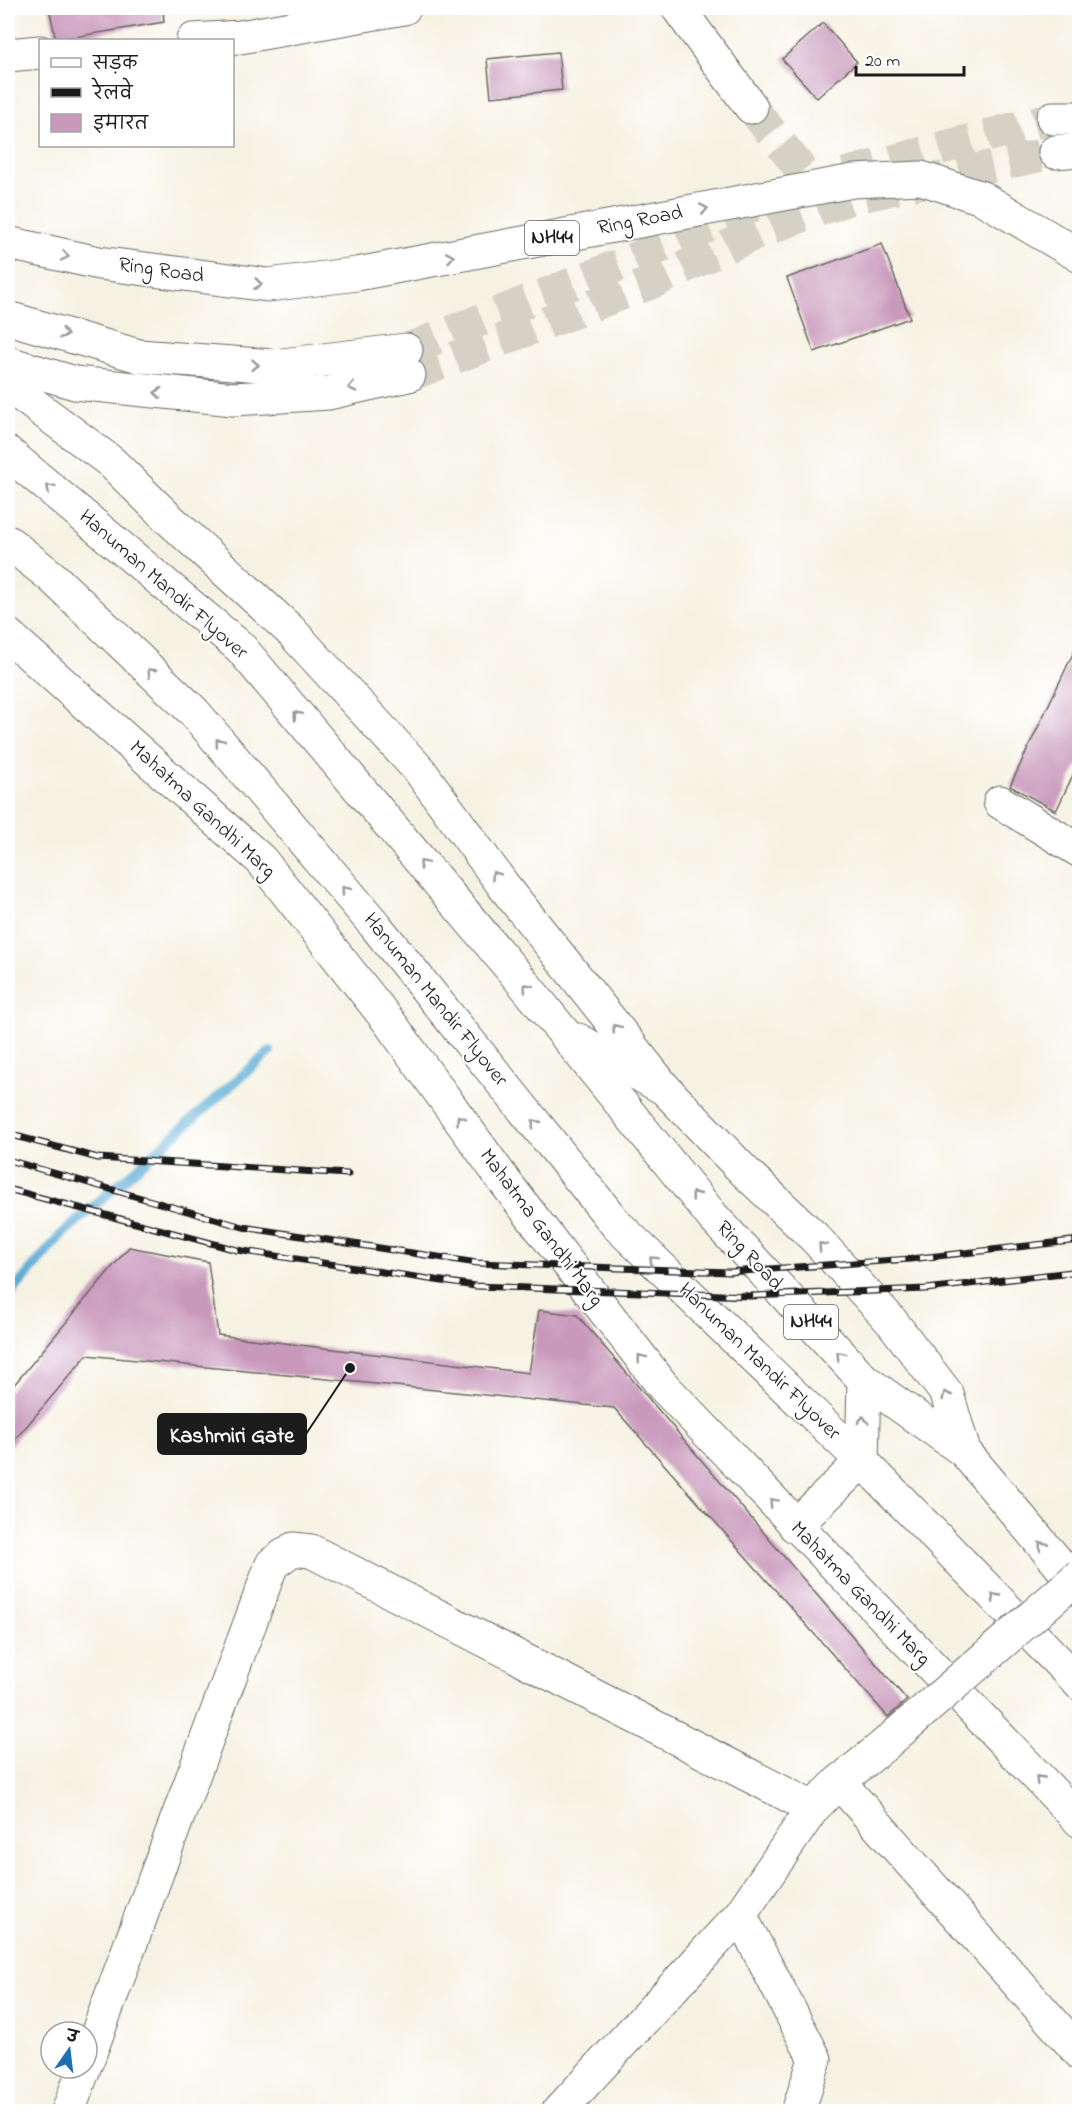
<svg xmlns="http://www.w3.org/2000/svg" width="1087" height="2119" font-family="'Indie Flower','Playpen Sans Deva',sans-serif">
  <rect width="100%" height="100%" fill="#fff"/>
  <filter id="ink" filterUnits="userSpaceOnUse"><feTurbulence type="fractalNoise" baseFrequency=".0167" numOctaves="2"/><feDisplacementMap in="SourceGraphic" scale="12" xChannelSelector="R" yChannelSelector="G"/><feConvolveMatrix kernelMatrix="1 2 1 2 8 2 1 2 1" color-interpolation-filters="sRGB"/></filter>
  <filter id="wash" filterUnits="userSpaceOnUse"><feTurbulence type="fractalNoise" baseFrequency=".008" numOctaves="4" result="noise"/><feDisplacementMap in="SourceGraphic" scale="24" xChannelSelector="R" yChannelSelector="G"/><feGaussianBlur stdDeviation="1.35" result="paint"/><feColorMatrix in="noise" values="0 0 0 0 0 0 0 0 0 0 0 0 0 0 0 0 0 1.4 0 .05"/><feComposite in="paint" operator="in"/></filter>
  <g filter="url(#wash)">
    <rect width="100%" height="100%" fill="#f6f2e3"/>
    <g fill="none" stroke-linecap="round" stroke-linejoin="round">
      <!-- stream -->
      <polyline stroke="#5bacd5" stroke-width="10" points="8,1297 60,1236 270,1051"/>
    </g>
    <g id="blocks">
      <!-- building -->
      <g fill="#c999bc">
        <polygon points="49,8 163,8 164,22 56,40"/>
        <polygon points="823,23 857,62 817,98 782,59"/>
        <polygon points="558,52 562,90 491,97 487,59"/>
        <polygon points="882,244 910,318 814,352 787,278"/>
        <polygon points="1080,639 1080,760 1056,811 1010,786"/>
        <polygon points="129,1247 208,1262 218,1335 529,1373 539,1310 577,1315 907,1700 888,1717 614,1408 87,1355 8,1448 8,1392"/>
      </g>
    </g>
  </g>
  <g filter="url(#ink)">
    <use href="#blocks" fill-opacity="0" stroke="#686762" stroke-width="1.5"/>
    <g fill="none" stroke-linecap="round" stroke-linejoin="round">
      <!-- minor-tunnel -->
      <g stroke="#d5d2c5" stroke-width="33" stroke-dasharray="33 16" stroke-linecap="butt">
        <polyline points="751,107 812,183"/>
        <polyline points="845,174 1053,118"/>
        <polyline points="406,350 629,261 754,206"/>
        <polyline points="409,375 653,282 756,233 848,199 1055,152"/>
      </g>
      <defs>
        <g id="minor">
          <polyline points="678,8 751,107"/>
          <polyline points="193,40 240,37 404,8"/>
          <polyline points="8,55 40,52"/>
          <polyline points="1053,118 1080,118"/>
          <polyline points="1055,152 1080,150"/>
          <polyline points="8,318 139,356 274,366 406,350"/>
          <polyline points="8,363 75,383 234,399 329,393 409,375"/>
          <polyline points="8,385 111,462 168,518 290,630 420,771 503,885 665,1089 743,1170 815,1238 892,1322 947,1394 964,1451"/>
          <polyline points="8,635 261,860 390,1023 505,1182 663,1386 1080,1821"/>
          <polyline points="1000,802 1080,851"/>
          <polyline points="839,1782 1080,2053"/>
          <polyline points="740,1915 815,2059 798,2112"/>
          <polyline points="87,2061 272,1564 293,1549 311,1551 813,1808"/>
          <polyline points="68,2112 84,2068"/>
          <polyline points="558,2112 740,1915 813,1808 839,1782 882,1747"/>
        </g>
        <g id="major">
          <polyline points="8,542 52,577 194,712 374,924 617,1225 862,1461 1080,1684"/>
          <polyline points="795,1526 862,1461"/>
        </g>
        <g id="highway">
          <polyline points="8,243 99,263 268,285 357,274 853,181 921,178 982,198 1080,256"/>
          <polyline points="8,453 240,647 525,985 713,1217 864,1380 964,1451 1080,1589"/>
          <polyline points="578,1040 665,1089"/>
          <polyline points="862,1461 864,1380"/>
        </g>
      </defs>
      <!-- minor casing -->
      <use href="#minor" stroke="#686762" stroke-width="35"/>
      <!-- major casing -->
      <use href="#major" stroke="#686762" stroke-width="35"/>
      <!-- highway casing -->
      <use href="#highway" stroke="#686762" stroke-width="35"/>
      <!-- minor -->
      <use href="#minor" stroke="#fff" stroke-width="33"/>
      <!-- major -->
      <use href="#major" stroke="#fff" stroke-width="33"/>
      <!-- highway -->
      <use href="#highway" stroke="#fff" stroke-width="33"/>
      <defs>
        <g id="rail">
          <polyline points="8,1134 98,1158 348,1174"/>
          <polyline points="8,1160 243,1227 477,1263 729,1272 910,1259 1080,1240"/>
          <polyline points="8,1189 237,1250 475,1286 750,1296 926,1289 1080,1271"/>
        </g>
      </defs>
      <!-- rail casing -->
      <use href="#rail" stroke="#1c1c1c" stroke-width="7"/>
      <!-- rail -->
      <use href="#rail" stroke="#fff" stroke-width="4.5" stroke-dasharray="14" stroke-linecap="butt"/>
      <defs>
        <polyline id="minor-bridge" points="882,1747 1080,1575"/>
      </defs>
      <!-- minor-bridge casing -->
      <use href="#minor-bridge" stroke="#686762" stroke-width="35" stroke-linecap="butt"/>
      <!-- minor-bridge -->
      <use href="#minor-bridge" stroke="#fff" stroke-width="33"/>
    </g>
    <!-- one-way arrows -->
    <defs><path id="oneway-chevron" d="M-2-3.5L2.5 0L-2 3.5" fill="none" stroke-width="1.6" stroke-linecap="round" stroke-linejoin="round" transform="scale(1.5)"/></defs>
    <g stroke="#999">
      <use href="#oneway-chevron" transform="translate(704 209) rotate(-11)"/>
      <use href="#oneway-chevron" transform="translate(65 256) rotate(12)"/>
      <use href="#oneway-chevron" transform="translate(450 257) rotate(-11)"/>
      <use href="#oneway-chevron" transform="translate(258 284) rotate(7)"/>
      <use href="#oneway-chevron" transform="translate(64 334) rotate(16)"/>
      <use href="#oneway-chevron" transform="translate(255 365) rotate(4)"/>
      <use href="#oneway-chevron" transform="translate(352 387) rotate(167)"/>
      <use href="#oneway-chevron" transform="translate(158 393) rotate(-175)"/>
      <use href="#oneway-chevron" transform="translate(50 488) rotate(-140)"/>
      <use href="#oneway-chevron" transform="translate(151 672) rotate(-136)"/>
      <use href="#oneway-chevron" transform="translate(297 715) rotate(-130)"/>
      <use href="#oneway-chevron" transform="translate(219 742) rotate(-130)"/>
      <use href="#oneway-chevron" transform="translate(423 864) rotate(-130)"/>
      <use href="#oneway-chevron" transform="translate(495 875) rotate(-126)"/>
      <use href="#oneway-chevron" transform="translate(345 890) rotate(-130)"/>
      <use href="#oneway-chevron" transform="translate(527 987) rotate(-130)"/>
      <use href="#oneway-chevron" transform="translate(616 1028) rotate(-128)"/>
      <use href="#oneway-chevron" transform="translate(460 1119) rotate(-126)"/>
      <use href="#oneway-chevron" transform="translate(535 1123) rotate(-129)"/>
      <use href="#oneway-chevron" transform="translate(695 1195) rotate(-129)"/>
      <use href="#oneway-chevron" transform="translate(822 1246) rotate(-133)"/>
      <use href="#oneway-chevron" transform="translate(653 1260) rotate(-136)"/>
      <use href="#oneway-chevron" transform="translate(840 1355) rotate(-133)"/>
      <use href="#oneway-chevron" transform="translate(641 1358) rotate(-128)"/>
      <use href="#oneway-chevron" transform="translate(946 1395) rotate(-116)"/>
      <use href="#oneway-chevron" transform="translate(863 1420) rotate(-89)"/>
      <use href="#oneway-chevron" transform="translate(773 1502) rotate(-133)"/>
      <use href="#oneway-chevron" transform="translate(1042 1545) rotate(-130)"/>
      <use href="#oneway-chevron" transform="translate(995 1597) rotate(-134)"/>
      <use href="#oneway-chevron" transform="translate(1039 1779) rotate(-134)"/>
    </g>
  </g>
  <g text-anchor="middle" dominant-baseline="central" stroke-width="4.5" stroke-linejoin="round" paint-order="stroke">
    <!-- shield labels -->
    <g fill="#fff" stroke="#606060" stroke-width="1.5">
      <rect x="525" y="221" width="54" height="34" rx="4.5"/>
      <rect x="784" y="1305" width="54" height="34" rx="4.5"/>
    </g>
    <g font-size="20" font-weight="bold" fill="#1c1c1c">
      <text x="552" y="238">NH44</text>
      <text x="811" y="1322">NH44</text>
    </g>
    <!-- street labels -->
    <g font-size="21" fill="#1c1c1c" stroke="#fff">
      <text transform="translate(640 221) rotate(-11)">Ring Road</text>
      <text transform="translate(161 271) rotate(8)">Ring Road</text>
      <text transform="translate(163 585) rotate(41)">Hanuman Mandir Flyover</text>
      <text transform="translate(202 810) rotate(43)">Mahatma Gandhi Marg</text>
      <text transform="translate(435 1000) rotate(51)">Hanuman Mandir Flyover</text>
      <text transform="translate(541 1228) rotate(53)">Mahatma Gandhi Marg</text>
      <text transform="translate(749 1256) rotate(47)">Ring Road</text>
      <text transform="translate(759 1362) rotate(44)">Hanuman Mandir Flyover</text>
      <text transform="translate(860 1594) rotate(46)">Mahatma Gandhi Marg</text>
    </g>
  </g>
  <!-- callouts -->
  <path fill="none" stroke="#1c1c1c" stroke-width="2" d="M350 1368L306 1434"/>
  <circle fill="#1c1c1c" stroke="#fff" stroke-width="2" cx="350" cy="1368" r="6"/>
  <rect fill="#1c1c1c" stroke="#1c1c1c" stroke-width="2" x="158" y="1414" width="148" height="40" rx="6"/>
  <g font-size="22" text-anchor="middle" font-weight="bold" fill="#fff">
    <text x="232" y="1442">Kashmiri Gate</text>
  </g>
  <!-- margin -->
  <rect width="1087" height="2119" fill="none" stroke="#fff" stroke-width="30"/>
  <!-- legend -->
  <rect x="39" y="39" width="195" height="108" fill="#ffffff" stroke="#a4a4a4" stroke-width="1.5"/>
  <rect x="51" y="58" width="30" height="9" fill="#ffffff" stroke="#a4a4a4" stroke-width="1.5"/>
  <text x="93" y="69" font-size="18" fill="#1c1c1c">सड़क</text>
  <rect x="51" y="88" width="30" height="9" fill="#1c1c1c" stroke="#a4a4a4" stroke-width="1.5"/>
  <text x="93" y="99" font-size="18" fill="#1c1c1c">रेलवे</text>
  <rect x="51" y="114" width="30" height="18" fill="#c999bc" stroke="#a4a4a4" stroke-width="1.5"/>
  <text x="93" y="129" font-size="18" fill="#1c1c1c">इमारत</text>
  <!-- north arrow -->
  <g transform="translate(69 2050) rotate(14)"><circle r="28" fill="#ffffff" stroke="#a4a4a4" stroke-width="1.5"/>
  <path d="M0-4.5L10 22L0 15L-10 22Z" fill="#1f6fb2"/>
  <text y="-9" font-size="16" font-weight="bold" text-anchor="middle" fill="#1c1c1c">उ</text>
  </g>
  <!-- scale -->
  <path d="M856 66v9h108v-9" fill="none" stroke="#1c1c1c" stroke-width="3"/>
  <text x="865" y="66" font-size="18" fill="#1c1c1c" stroke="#ffffff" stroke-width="4.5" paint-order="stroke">20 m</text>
</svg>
